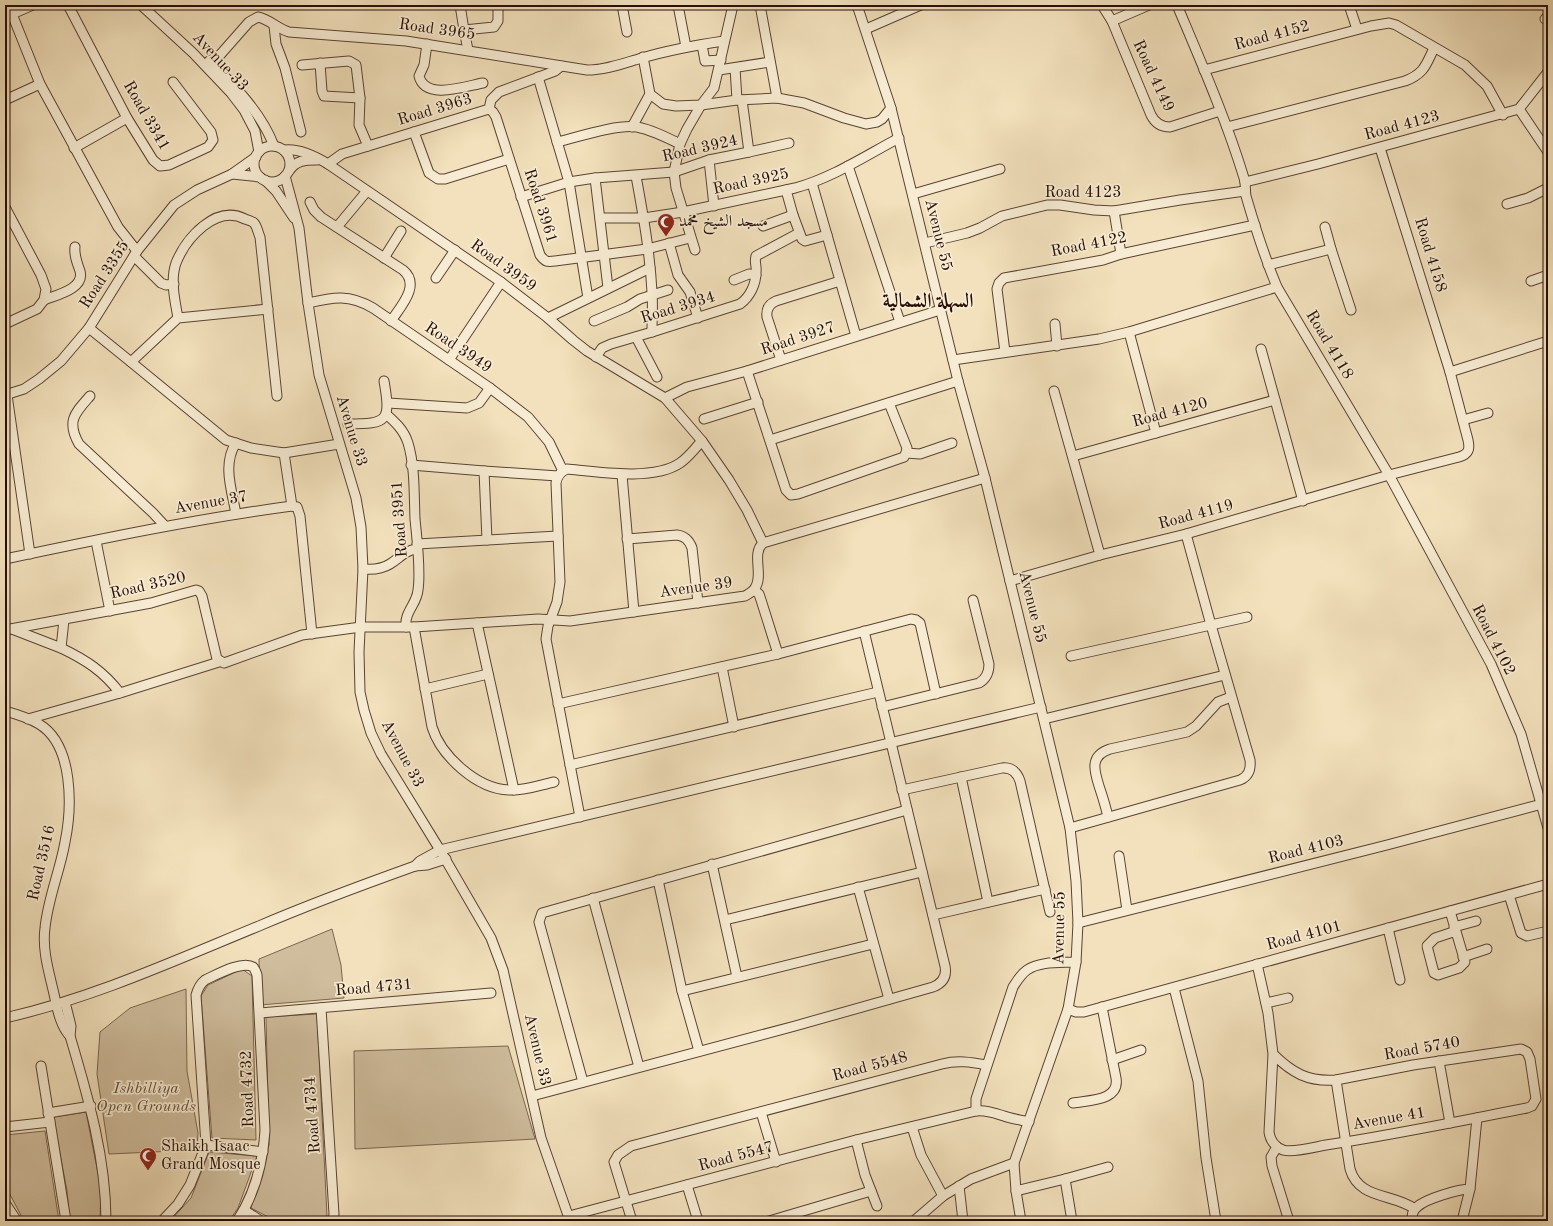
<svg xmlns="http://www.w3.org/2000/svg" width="1553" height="1226" font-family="'Old Standard TT',Amiri,serif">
  <rect width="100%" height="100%" fill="#f2e1bc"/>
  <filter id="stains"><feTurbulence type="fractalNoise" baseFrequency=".005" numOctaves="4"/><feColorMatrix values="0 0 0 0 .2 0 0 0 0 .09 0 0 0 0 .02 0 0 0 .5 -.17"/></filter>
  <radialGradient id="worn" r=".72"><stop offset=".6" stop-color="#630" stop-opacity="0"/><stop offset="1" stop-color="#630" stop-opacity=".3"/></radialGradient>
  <!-- green -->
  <g fill="#cfbd9d" stroke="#7b6651">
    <polygon points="332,929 341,965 344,998 260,1005 259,959"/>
    <polygon points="242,969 252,976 256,1140 212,1138 201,996 208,985"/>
    <polygon points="186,989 187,1071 198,1133 197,1150 109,1154 97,1074 100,1032 130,1008"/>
    <polygon points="317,1014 327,1216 307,1221 276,1221 251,1208 269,1145 266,1017"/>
    <polygon points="508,1046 535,1139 355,1149 354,1051"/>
    <polygon points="86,1112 101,1189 100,1221 70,1221 67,1191 53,1117"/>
    <polygon points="45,1131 59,1221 24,1221 6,1187 5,1135"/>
    <polygon points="209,1152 257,1156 238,1208 229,1221 170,1221 191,1198"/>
  </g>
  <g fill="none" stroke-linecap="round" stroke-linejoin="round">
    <defs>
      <g id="minor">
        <polyline points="68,5 127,118 153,160 160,166 169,165 208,147 213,140 211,132 173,82"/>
        <polyline points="141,5 193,53 231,93 244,110 255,131 259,152"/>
        <polyline points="460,5 464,30 494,27 498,21 498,5"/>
        <polyline points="622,5 627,32"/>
        <polyline points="678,5 686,47"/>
        <polyline points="760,5 777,98"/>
        <polyline points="857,5 891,108 958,381 985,478 1070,828 1076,881 1078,923 1076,962 1068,1009 1014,1163 1016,1191 1021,1221"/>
        <path d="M1102,5L1112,21L1151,115C1155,123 1161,127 1170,127L1220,111"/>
        <path d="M1177,5C1201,62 1226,119 1244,178C1246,184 1245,190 1246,196C1255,227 1265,258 1277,287L1389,475L1491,664L1521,734L1548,828"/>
        <polyline points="1349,5 1357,29"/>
        <polyline points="12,14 40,84 118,227 137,251"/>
        <polyline points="5,17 33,5"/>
        <polyline points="1545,19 1548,21"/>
        <polyline points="1112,21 1149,5"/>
        <polyline points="274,26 276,44 285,68 301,132"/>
        <polyline points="866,29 921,5"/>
        <polyline points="464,30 468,50"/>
        <path d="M427,44L424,65L419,76C425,101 466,86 483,83"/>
        <polyline points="702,45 705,61 721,60"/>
        <polyline points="643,57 650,94 663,104 676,106 701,105 737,100 777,98 804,103 844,118 866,124 877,122 882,119 891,108"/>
        <path d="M209,61C234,85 261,112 274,146"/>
        <polyline points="320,63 322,91 324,96 360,98"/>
        <path d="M212,64L249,22L258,17C269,19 278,29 289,32L406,41L587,70C606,70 624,63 642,58C669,50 697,45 724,41"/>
        <polyline points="302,65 349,61 356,65 360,98 359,125 368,146"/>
        <polyline points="735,68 737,100"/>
        <polyline points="719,70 770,62"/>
        <polyline points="1204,70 1371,26 1389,23 1396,25 1465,65 1487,86 1503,115"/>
        <polyline points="538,77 569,182 588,298"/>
        <polyline points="5,100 40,84"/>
        <polyline points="742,100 749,152"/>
        <path d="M489,109L493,112L496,117L540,255C545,262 547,262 555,261L647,249L690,238"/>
        <polyline points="1519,109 1548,152"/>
        <polyline points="632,127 650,94"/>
        <path d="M1227,127L1405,81C1424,74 1426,65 1434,48"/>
        <polyline points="414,132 429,173 438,179 445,179 509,159"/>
        <path d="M557,142C578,137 617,124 637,127C652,130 666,137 680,144"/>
        <circle cx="272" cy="164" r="18"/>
        <polyline points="74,148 127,118"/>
        <path d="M284,150C299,148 315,156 328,164L501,282L548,318L573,340L587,351L665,398L702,441L729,480L747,510L763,543"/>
        <polyline points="709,160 714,206"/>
        <polyline points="328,164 342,154 489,109 491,100 499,92 555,71 561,66"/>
        <polyline points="848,166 900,322"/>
        <path d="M289,171C296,160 305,160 317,160"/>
        <polyline points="232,174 260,177"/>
        <polyline points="285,176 299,228 308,303 319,375 356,498 361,527 363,569 359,652 360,692 364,710 371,733 381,754 440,850 491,938 503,970 541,1138 570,1221"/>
        <path d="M636,176C643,214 650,253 652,292C653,305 652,319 652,332"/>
        <polyline points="595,178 608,288"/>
        <polyline points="265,180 276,191 294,218"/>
        <polyline points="1245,182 1318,164 1519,109 1548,72"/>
        <polyline points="812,183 856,336"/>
        <polyline points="786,190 793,215 802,239 805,241 827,235"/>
        <polyline points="913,194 1000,169"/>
        <polyline points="521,197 569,182 595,178 674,172 709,160 749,152 789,143"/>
        <path d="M310,202L314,210L321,217L403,270C421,285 401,306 391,321"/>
        <polyline points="1507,204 1528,198 1548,188"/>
        <polyline points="5,207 41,275 46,289 44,300 37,309 5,324"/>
        <polyline points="1114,211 1121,254"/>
        <path d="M600,218H644L683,212L795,188C832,178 865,156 899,138"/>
        <polyline points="763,226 793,215"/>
        <polyline points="337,227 367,191"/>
        <polyline points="1325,227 1331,249 1351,310"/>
        <polyline points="669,243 678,275 690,292 698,318"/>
        <polyline points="925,243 967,233 980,228 1002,216 1047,205 1060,205 1094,210 1114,211 1180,200 1245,191"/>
        <polyline points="695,250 676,188 674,172 680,144 687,129 701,105 714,88 733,5"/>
        <polyline points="134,256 161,283 166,285 174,284"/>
        <polyline points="384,258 401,231"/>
        <polyline points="1268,265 1331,249"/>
        <polyline points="436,278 455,250"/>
        <polyline points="734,280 749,274 756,275"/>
        <polyline points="1531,281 1548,275"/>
        <path d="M44,300C56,295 85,289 80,271C77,263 74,255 75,247"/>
        <path d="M308,303C334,297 349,294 373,308L490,388L528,417L549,442L563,471"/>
        <path d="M178,318C175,301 170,280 176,263C186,238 216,204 245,219C248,220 252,221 254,223C257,226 258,233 260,237L277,396"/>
        <polyline points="548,318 650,268"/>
        <polyline points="594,321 627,307 640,299 668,290"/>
        <polyline points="1055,324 1057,346"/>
        <polyline points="89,328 131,362 226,440 251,448 284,453 339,444"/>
        <polyline points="1129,332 1156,433"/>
        <polyline points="636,337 657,377"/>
        <polyline points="1261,349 1303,501"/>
        <polyline points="1005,352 997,289 999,283 1004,278 1103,260 1121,254 1255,225"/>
        <path d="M596,357L602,348L611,344L652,332L740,304C750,297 756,284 756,272C757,266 754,262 756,256L799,233"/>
        <polyline points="449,360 501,282"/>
        <path d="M781,360L767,317C766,309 769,304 776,301L840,281"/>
        <polyline points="953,360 1099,339 1129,332 1277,287"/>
        <polyline points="131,362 178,318 268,309"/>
        <polyline points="747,371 786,490 791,495 798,494 904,457 906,453 907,448 889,403"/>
        <polyline points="1450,372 1548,341"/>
        <polyline points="1054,391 1100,555"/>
        <polyline points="5,395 24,389 39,379 61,361 89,328 137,251 174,205 197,190 232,174 256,157"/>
        <polyline points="7,395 30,554"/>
        <path d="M90,396C75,413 66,421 79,444L153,513L165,526"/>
        <polyline points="665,398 687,387 747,371 940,310"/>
        <polyline points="388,403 467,408 479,403 490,388"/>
        <path d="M386,414C395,422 404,430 408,443C415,466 414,495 415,519C417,540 421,570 418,590C417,604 404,612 406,627"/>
        <polyline points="704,419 758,402"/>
        <polyline points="1463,420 1488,413"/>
        <path d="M348,424C388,424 391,421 384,381"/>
        <polyline points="770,440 958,381"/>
        <polyline points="284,453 292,506"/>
        <polyline points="906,453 920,454 952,443"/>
        <polyline points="1073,456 1275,400"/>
        <polyline points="411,465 484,471 487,540"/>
        <polyline points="484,471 558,476"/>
        <polyline points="622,475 634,612"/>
        <path d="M236,514C232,491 222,464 236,443"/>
        <path d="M627,539L677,535C685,536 689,540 692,548L698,603"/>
        <polyline points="96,541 110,611"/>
        <polyline points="417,544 558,536"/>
        <path d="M5,559C100,539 195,519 292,506L297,507L300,516L312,634"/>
        <path d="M363,569C373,570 382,569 390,564C400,558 405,550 417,549"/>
        <path d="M1010,581L1100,555L1186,534L1389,475L1459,457C1469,454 1470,449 1468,440L1450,372L1380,148"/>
        <polyline points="754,590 759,594 761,600 778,654"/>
        <polyline points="477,623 514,790"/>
        <path d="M414,627L432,727C441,756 477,789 509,790C524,791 540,785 554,782"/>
        <polyline points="12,629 61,648 64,620"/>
        <path d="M5,630L151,603L196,590L199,591L202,596L217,659L224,663L302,635L361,627H414L538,619L570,621L745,596C748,594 753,592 755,588C764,575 751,554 763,543L985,478"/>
        <path d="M61,648C86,660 103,671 120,693"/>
        <polyline points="1071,656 1247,617"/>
        <polyline points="722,667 734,727"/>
        <polyline points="425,689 488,674"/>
        <polyline points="558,704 778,654 911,619 916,620 920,623 936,694"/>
        <path d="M882,707L979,683C986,679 989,672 989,664L973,600"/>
        <path d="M5,711C16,714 29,718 39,724C74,745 72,808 65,842C60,871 48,898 45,928C42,950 49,972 54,994C57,1007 60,1026 70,1036C88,1097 106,1157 106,1221"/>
        <polyline points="28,719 120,693 219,662"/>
        <polyline points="1044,719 1225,675"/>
        <polyline points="570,765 878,692"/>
        <polyline points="961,777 988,902"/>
        <path d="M902,790L1002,768C1011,767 1017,772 1020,781L1050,912"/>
        <path d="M580,817L546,639L548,626L557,602L560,582L556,483C557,476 560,472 567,469C598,472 654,481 680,463C689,457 695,448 702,441"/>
        <path d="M1108,817C1106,808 1103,798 1100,789C1095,773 1088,756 1110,749L1187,732L1196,726L1218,702L1231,697"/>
        <path d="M1070,828L1240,780C1249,776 1251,769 1250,760L1211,625L1186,534"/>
        <polyline points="1119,856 1127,910"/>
        <polyline points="712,864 737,977"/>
        <polyline points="415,866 427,865 446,859"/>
        <polyline points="658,880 682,991 699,1051"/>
        <polyline points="858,887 889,999"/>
        <polyline points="1509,895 1521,933 1527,936 1548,931"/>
        <polyline points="593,898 639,1067"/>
        <polyline points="1450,911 1465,962 1459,968 1438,975 1434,973 1427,946 1435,938 1456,931"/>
        <polyline points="933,915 1045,889"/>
        <polyline points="725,920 922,872"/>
        <polyline points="1078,923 1387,845 1542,804"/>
        <polyline points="1454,927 1476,921"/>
        <polyline points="1388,928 1400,980"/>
        <polyline points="1463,957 1487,949"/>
        <path d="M1257,964L1268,1013L1273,1054L1269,1132C1270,1140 1275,1147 1283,1150C1293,1153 1315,1147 1326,1145C1393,1135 1460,1121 1527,1108L1532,1106L1536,1099L1530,1059L1527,1052L1521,1049L1413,1065L1336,1080C1308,1082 1292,1073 1273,1054"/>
        <polyline points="1174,988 1198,1081 1206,1158 1216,1221"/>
        <polyline points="682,991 873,944"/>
        <polyline points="65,1002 71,1026 70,1036"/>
        <polyline points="1266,1003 1288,998"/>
        <polyline points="321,1008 334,1214 333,1221"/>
        <polyline points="1068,1009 1076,1012 1084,1012 1548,884"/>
        <polyline points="260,1013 491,993"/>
        <path d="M5,1018C93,998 176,960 259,926C310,904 362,885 415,866L420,861L440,850L1041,707"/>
        <polyline points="1112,1060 1141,1050"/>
        <polyline points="1439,1061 1450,1123"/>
        <polyline points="41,1066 66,1221"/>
        <path d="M1336,1080L1350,1169C1359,1200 1393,1193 1415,1209"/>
        <polyline points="583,1082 539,922 542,913 907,810"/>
        <path d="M532,1096L795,1026L933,987C943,983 947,976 945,966L864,631"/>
        <path d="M1073,1103C1089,1100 1120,1101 1116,1078L1102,1007"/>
        <path d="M976,1111V1099L1013,987C1017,981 1021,974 1027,970C1040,961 1061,963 1076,962"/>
        <polyline points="761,1112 776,1162"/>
        <polyline points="48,1113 91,1106"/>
        <polyline points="5,1127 50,1122"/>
        <polyline points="912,1127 921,1155 943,1196"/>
        <polyline points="856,1140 865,1175 877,1206"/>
        <polyline points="206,1145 263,1152"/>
        <polyline points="1277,1147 1271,1157 1272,1166 1289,1221"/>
        <polyline points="1065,1179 1072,1221"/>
        <polyline points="687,1185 698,1221"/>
        <polyline points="959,1186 963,1221"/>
        <polyline points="1470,1189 1477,1118"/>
        <polyline points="1016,1191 1065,1179 1108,1167"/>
        <polyline points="5,1203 17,1221"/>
        <polyline points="244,1210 261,1221"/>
        <path d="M569,1216L856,1140L976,1111C987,1110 994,1113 1004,1116C1012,1119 1021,1120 1029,1122"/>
        <path d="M162,1221L178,1204L190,1185L206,1145L196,995C198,988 200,984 205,980C216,975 242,960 253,967C255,969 256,972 257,975L265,1130C263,1162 255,1194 237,1221"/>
        <path d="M632,1221L614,1162L618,1155L631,1146L942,1064C957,1060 971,1062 986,1065"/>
        <polyline points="769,1221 871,1191"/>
        <polyline points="914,1221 943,1196 971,1179 1014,1163"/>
        <path d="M1412,1221C1412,1216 1412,1210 1417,1207C1425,1199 1459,1189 1470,1189L1462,1221"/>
      </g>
    </defs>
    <!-- minor casing -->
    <use href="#minor" stroke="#5a4333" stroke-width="11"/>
    <!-- minor -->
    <use href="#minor" stroke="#f7ecd3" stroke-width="9"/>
  </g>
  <!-- icons -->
  <defs>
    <symbol id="mosque-pin" viewBox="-11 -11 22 30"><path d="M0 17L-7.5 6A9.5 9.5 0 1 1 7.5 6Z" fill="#8f2418" stroke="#f7ecd3"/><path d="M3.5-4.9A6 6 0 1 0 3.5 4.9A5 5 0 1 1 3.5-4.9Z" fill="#fff"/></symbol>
  </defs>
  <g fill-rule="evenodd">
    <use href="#mosque-pin" x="656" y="212" width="20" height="27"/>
    <use href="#mosque-pin" x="138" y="1146" width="20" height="27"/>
  </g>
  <g text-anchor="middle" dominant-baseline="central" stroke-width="3.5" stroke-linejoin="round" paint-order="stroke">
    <!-- street labels -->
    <g font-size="16" fill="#270e05" stroke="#f7ecd3">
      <text transform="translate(437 30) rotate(8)">Road 3965</text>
      <text transform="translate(1272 36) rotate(-15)">Road 4152</text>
      <text transform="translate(220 62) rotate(47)">Avenue 33</text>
      <text transform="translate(1153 76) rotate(65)">Road 4149</text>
      <text transform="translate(435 110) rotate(-17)">Road 3963</text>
      <text transform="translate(146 116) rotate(60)">Road 3341</text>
      <text transform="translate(1402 126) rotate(-15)">Road 4123</text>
      <text transform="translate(700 149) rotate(-13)">Road 3924</text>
      <text transform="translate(751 182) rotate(-12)">Road 3925</text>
      <text x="1083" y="193">Road 4123</text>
      <text transform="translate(540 206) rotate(72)">Road 3961</text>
      <text transform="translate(938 235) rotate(76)">Avenue 55</text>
      <text transform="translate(1089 245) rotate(-11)">Road 4122</text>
      <text transform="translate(1430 255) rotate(73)">Road 4158</text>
      <text transform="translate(503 266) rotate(36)">Road 3959</text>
      <text transform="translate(105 275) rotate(-57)">Road 3355</text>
      <text transform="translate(678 308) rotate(-17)">Road 3934</text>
      <text transform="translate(798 339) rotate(-18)">Road 3927</text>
      <text transform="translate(1329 345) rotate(59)">Road 4118</text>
      <text transform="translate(458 348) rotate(34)">Road 3949</text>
      <text transform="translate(1170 413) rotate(-15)">Road 4120</text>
      <text transform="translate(351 431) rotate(73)">Avenue 33</text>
      <text transform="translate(211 503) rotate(-10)">Avenue 37</text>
      <text transform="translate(1196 515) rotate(-15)">Road 4119</text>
      <text transform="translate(400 519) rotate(-94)">Road 3951</text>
      <text transform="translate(148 586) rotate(-13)">Road 3520</text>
      <text transform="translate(696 588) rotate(-8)">Avenue 39</text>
      <text transform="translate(1032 607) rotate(76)">Avenue 55</text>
      <text transform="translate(1493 640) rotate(63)">Road 4102</text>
      <text transform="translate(402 754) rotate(62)">Avenue 33</text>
      <text transform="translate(1306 850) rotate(-14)">Road 4103</text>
      <text transform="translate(42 863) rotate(-77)">Road 3516</text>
      <text transform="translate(1060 928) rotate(-89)">Avenue 55</text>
      <text transform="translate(1304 936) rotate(-15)">Road 4101</text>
      <text transform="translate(374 988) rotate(-5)">Road 4731</text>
      <text transform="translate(1422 1049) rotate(-10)">Road 5740</text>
      <text transform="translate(537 1050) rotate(77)">Avenue 33</text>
      <text transform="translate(870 1067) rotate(-15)">Road 5548</text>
      <text transform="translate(248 1089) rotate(-92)">Road 4732</text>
      <text transform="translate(313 1115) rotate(-94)">Road 4734</text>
      <text transform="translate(1389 1119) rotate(-10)">Avenue 41</text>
      <text transform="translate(736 1157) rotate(-15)">Road 5547</text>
    </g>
    <!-- poi labels -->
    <g font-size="16" fill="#270e05" stroke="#f7ecd3" text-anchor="start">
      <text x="679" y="222">مسجد الشيخ محمد</text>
      <text x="161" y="1147">Shaikh Isaac<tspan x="161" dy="18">Grand Mosque</tspan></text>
    </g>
    <!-- park labels -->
    <g font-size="16" font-style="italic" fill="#624b3a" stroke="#f7ecd3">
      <text x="146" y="1089">Ishbilliya<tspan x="146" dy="18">Open Grounds</tspan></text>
    </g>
    <!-- district labels -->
    <g font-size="20" font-weight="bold" fill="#270e05" stroke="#f7ecd3">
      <text x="928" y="302">السهلة الشمالية</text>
    </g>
  </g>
  <!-- margin -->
  <rect width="1553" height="1226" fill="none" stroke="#f2e1bc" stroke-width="20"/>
  <rect x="6" y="6" width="1541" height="1214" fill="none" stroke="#270e05" stroke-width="2"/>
  <rect x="10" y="10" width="1533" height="1206" fill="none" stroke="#270e05"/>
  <rect width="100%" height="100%" filter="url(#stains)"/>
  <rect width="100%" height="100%" fill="url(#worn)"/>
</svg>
